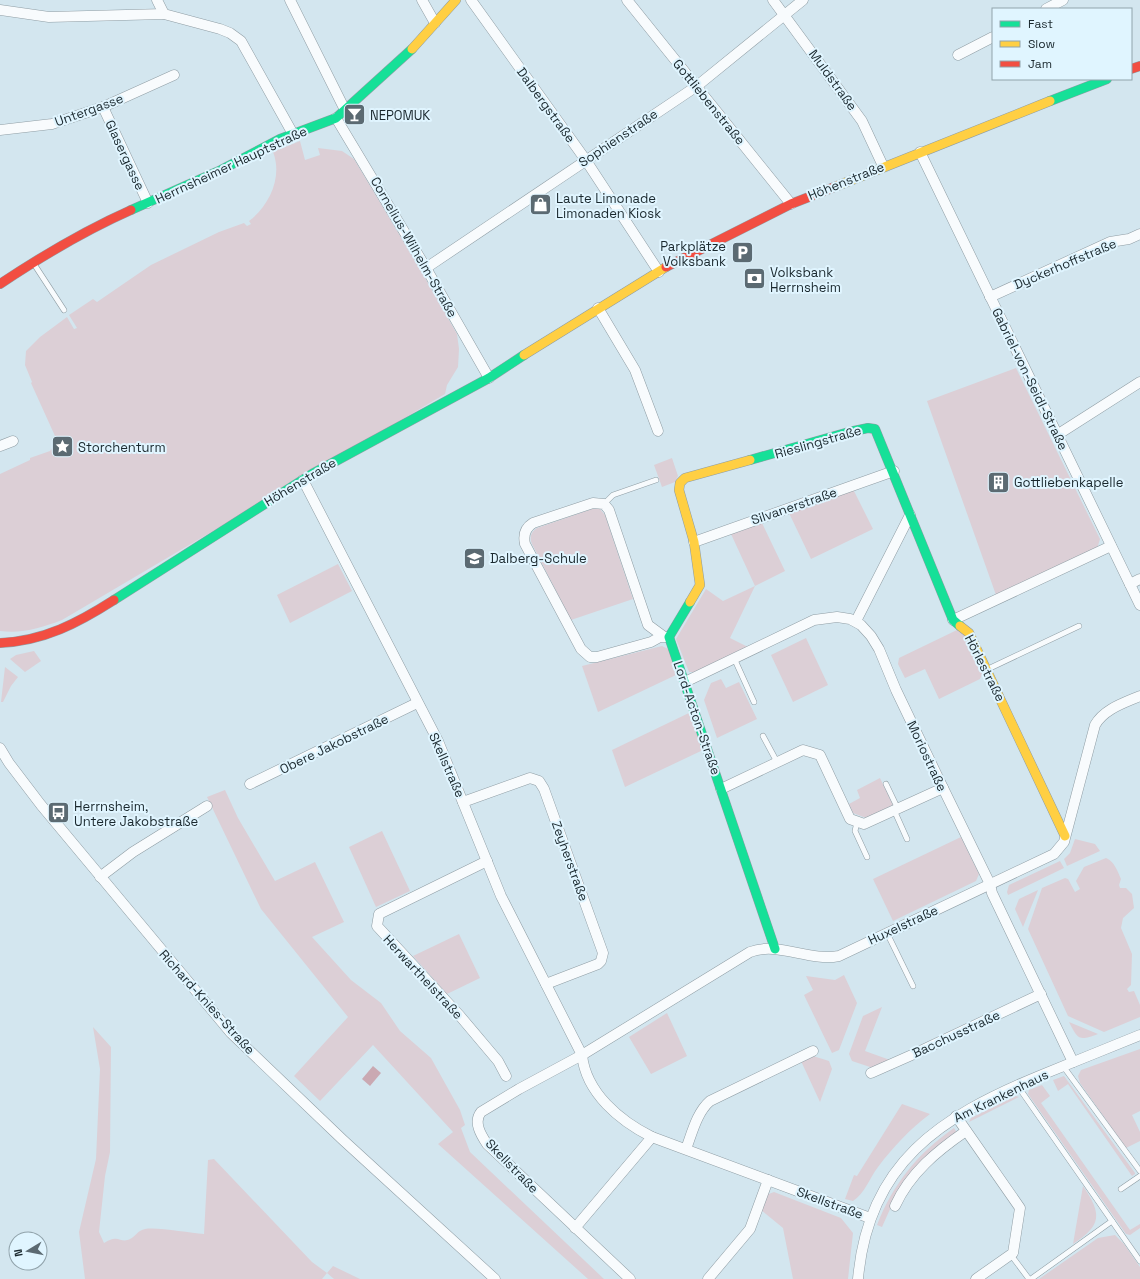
<svg xmlns="http://www.w3.org/2000/svg" width="1140" height="1279" font-family="'Space Grotesk',sans-serif">
  <rect width="100%" height="100%" fill="#d3e6ef"/>
  <!-- green -->
  <g fill="#dccfd6">
    <path d="M300,141L305,160L320,155L318,148L342,151L354,159L420,269L457,334L459,349L458,367L447,385L445,394L62,620C41,628 22,634 0,631V474L30,460V458L50,451L59,438L55,436L31,383L32,382L25,365L26,351L40,337L67,317L74,329L77,328L69,315L93,299L97,302L151,265L219,232L244,223L247,226L251,224L249,221C269,206 283,177 273,152Z"/>
    <polygon points="1016,368 1100,539 1097,549 996,595 927,401"/>
    <polygon points="672,458 678,476 675,482 662,487 654,465"/>
    <polygon points="853,489 873,529 811,559 789,513"/>
    <path d="M592,509H600L605,515L633,599L571,620L532,544C529,537 531,532 537,528Z"/>
    <polygon points="762,523 785,571 755,586 730,638 748,647 695,672 689,672 676,639 706,589 723,601 755,586 731,534"/>
    <polygon points="338,564 352,591 290,623 277,595"/>
    <polygon points="957,630 964,633 983,672 980,679 939,699 925,669 905,678 898,664 899,658"/>
    <polygon points="806,638 828,685 793,702 771,655"/>
    <polygon points="662,646 670,650 678,674 598,712 582,666"/>
    <polygon points="34,651 41,661 25,672 10,659 16,655"/>
    <polygon points="5,667 18,677 11,686 3,702 1,702"/>
    <polygon points="721,679 726,688 739,682 757,719 717,738 704,700 711,683"/>
    <polygon points="691,712 703,750 625,787 612,750"/>
    <polygon points="880,778 893,805 866,818 853,813 849,804 860,798 857,790"/>
    <polygon points="225,790 238,818 275,881 315,862 344,922 312,937 351,980 381,1003 400,1031 431,1058 460,1110 465,1125 461,1128 470,1152 604,1279 588,1279 438,1144 453,1132 373,1045 320,1101 294,1076 348,1017 261,909 207,797"/>
    <polygon points="382,831 410,891 376,907 349,847"/>
    <polygon points="961,837 979,874 976,881 893,921 873,879"/>
    <polygon points="1075,839 1095,844 1100,851 1067,866 1064,859 1070,853"/>
    <path d="M1106,858C1114,861 1118,872 1121,879L1119,885L1120,888H1126L1132,894L1134,908L1123,918L1121,928L1132,954L1131,985L1127,989L1129,992L1134,991L1140,1005V1017L1104,1032L1068,1016L1028,929L1042,888L1065,878L1068,879L1075,892L1080,889L1076,881L1084,867Z"/>
    <polygon points="1060,861 1064,868 1008,895 1007,892 1009,885"/>
    <polygon points="1038,890 1023,927 1015,909 1019,899"/>
    <polygon points="459,934 480,978 447,994 413,956"/>
    <polygon points="844,975 857,1003 839,1050 832,1053 804,995 813,990 806,976 835,980"/>
    <polygon points="882,1007 865,1051 890,1060 873,1068 852,1061 849,1054 863,1016"/>
    <polygon points="667,1013 687,1056 651,1074 629,1037"/>
    <path d="M1069,1022L1098,1034C1079,1041 1078,1040 1069,1022Z"/>
    <path d="M93,1027L111,1047L110,1152L105,1176L99,1232L104,1243C119,1233 120,1244 130,1239C135,1237 138,1230 145,1229C158,1227 189,1233 204,1234L208,1160L214,1159L312,1262L327,1273L333,1266L360,1279H334L327,1273L322,1279H85L79,1232L96,1159L100,1069Z"/>
    <polygon points="1140,1049 1140,1111 1132,1115 1140,1132 1140,1141 1126,1148 1080,1083 1078,1076 1081,1070"/>
    <polygon points="813,1056 829,1061 832,1069 820,1102 801,1061"/>
    <polygon points="1064,1076 1135,1173 1135,1174 1132,1176 1068,1084 1058,1091 1053,1080"/>
    <polygon points="1042,1085 1050,1096 1041,1103 1130,1230 1140,1224 1140,1228 1130,1235 1126,1234 1028,1094 1029,1090"/>
    <polygon points="1016,1096 1019,1097 969,1122 971,1118"/>
    <path d="M902,1104L930,1114C910,1129 893,1147 878,1167C869,1179 865,1193 853,1201L845,1199L854,1175L857,1176Z"/>
    <path d="M954,1128L957,1133L895,1198L882,1227L877,1225C893,1184 918,1153 954,1128Z"/>
    <path d="M1083,1186C1102,1214 1102,1225 1073,1244Z"/>
    <polygon points="774,1192 841,1218 853,1233 848,1279 793,1279 783,1228 761,1210 766,1195"/>
    <polygon points="1115,1235 1124,1244 1140,1267 1140,1279 1039,1279 1098,1238"/>
  </g>
  <!-- water -->
  <polygon fill="#caa9b2" points="373,1066 381,1073 370,1086 362,1079"/>
  <g fill="none" stroke-linecap="round" stroke-linejoin="round">
    <defs>
      <g id="lane">
        <polyline points="34,264 64,310"/>
        <polyline points="604,504 613,495 656,480"/>
        <polyline points="734,658 754,702"/>
        <polyline points="988,669 1079,626"/>
        <polyline points="763,736 777,762"/>
        <polyline points="886,784 898,809"/>
        <polyline points="894,810 907,839"/>
        <polyline points="857,822 855,831 867,857"/>
        <polyline points="887,933 913,986"/>
        <polyline points="1063,1066 1140,1171"/>
        <polyline points="1017,1085 1112,1221 1031,1279"/>
        <polyline points="1121,1189 1140,1176"/>
        <polyline points="1112,1221 1140,1261"/>
        <polyline points="1011,1255 1029,1279"/>
      </g>
      <g id="street">
        <polyline points="157,0 164,14"/>
        <polyline points="290,0 345,110"/>
        <polyline points="422,0 435,23"/>
        <polyline points="471,0 585,159 659,272"/>
        <polyline points="627,0 791,204"/>
        <polyline points="773,0 862,121 883,166"/>
        <polyline points="1046,9 1063,0"/>
        <polyline points="0,10 49,17 164,14 220,29 230,33 241,41 293,134"/>
        <polyline points="958,55 993,37"/>
        <polyline points="103,107 148,203"/>
        <polyline points="336,118 426,268 489,378"/>
        <polyline points="0,130 52,124 103,107 174,75"/>
        <polyline points="920,152 1140,605"/>
        <polyline points="426,268 697,86 803,0"/>
        <polyline points="990,297 1110,242 1129,239 1140,234"/>
        <polyline points="598,308 635,370 658,431"/>
        <polyline points="1057,435 1140,382"/>
        <polyline points="0,446 13,441"/>
        <path d="M303,480L438,741L501,896L582,1055C586,1093 620,1121 652,1137L870,1218"/>
        <polyline points="694,542 894,471"/>
        <polyline points="1130,584 1140,579"/>
        <polyline points="953,620 1111,546"/>
        <polyline points="856,621 910,515"/>
        <path d="M663,636L648,625L609,510L604,504L593,503L533,523C525,528 523,535 525,544L581,649L590,657H597L651,642L660,637H669"/>
        <polyline points="685,682 814,620 837,617 850,619 861,625 871,636 879,649 896,690 943,788 990,884 992,893 1073,1062"/>
        <polyline points="0,748 9,763 41,805 231,1033 343,1140 495,1279"/>
        <polyline points="250,784 417,703"/>
        <polyline points="721,789 803,750 820,755 850,819 864,824 943,788"/>
        <polyline points="463,802 530,778 539,781 544,789 603,953 601,961 598,964 546,984"/>
        <polyline points="487,861 379,914 377,926 460,1016 498,1061 506,1076"/>
        <polyline points="100,877 133,852 207,806"/>
        <polyline points="871,1073 914,1054 1041,994"/>
        <polyline points="956,1116 1020,1208 1013,1253 976,1279"/>
        <path d="M686,1149C692,1133 697,1112 710,1101L813,1051"/>
        <path d="M895,1206C910,1173 937,1151 966,1131"/>
        <polyline points="575,1228 652,1137"/>
        <path d="M630,1279L487,1144C481,1135 473,1122 481,1112L519,1089L582,1055L750,952C778,941 809,962 839,956L1054,854L1064,842L1095,725C1104,709 1124,703 1140,696"/>
        <polyline points="708,1279 750,1229 768,1180"/>
        <path d="M858,1279C868,1163 940,1117 1039,1076C1073,1062 1106,1049 1140,1035"/>
      </g>
      <g id="fast">
        <polyline points="1050,101 1107,79"/>
        <polyline points="131,210 221,170 280,139 336,118 412,49"/>
        <polyline points="750,460 849,432 868,428 875,429 953,620 960,626"/>
        <polyline points="114,600 312,474 489,378 524,355"/>
        <polyline points="690,602 669,637 775,949"/>
      </g>
      <g id="slow">
        <polyline points="412,49 456,0"/>
        <polyline points="837,186 1050,101"/>
        <polyline points="524,355 666,267"/>
        <polyline points="690,602 700,585 694,542 679,490 680,483 685,478 750,460"/>
        <polyline points="960,626 969,633 1065,836"/>
      </g>
      <g id="jam">
        <polyline points="1131,69 1140,66"/>
        <polyline points="666,267 791,204 837,186"/>
        <path d="M0,284C42,256 86,230 131,210"/>
        <path d="M0,643C44,641 78,623 114,600"/>
      </g>
    </defs>
    <!-- lane casing -->
    <use href="#lane" stroke="#8f9da4" stroke-width="6"/>
    <!-- street casing -->
    <use href="#street" stroke="#8f9da4" stroke-width="11"/>
    <!-- fast casing -->
    <use href="#fast" stroke="#8f9da4" stroke-width="10"/>
    <!-- slow casing -->
    <use href="#slow" stroke="#8f9da4" stroke-width="10"/>
    <!-- jam casing -->
    <use href="#jam" stroke="#8f9da4" stroke-width="10"/>
    <!-- lane -->
    <use href="#lane" stroke="#f8fbfd" stroke-width="5"/>
    <!-- street -->
    <use href="#street" stroke="#f8fbfd" stroke-width="10"/>
    <!-- fast -->
    <use href="#fast" stroke="#16e098" stroke-width="9"/>
    <!-- slow -->
    <use href="#slow" stroke="#ffcf43" stroke-width="9"/>
    <!-- jam -->
    <use href="#jam" stroke="#f24e42" stroke-width="9"/>
  </g>
  <!-- icons -->
  <defs>
    <symbol id="bar-square" viewBox="-11 -11 22 22"><rect x="-9" y="-9" width="18" height="18" rx="4" fill="#5b6a72" stroke="#e0f5ff"/><path d="M-6-5H6L.8 .8V4.5H3.5V6h-7V4.5H-.8V.8Z" fill="#fff"/></symbol>
    <symbol id="shop-square" viewBox="-11 -11 22 22"><rect x="-9" y="-9" width="18" height="18" rx="4" fill="#5b6a72" stroke="#e0f5ff"/><path d="M-5-2.5h2.3a2.7 3.5 0 0 1 5.4 0H5L5.5 6h-11ZM-1.5-2.5h3a1.5 2.3 0 0 0-3 0Z" fill="#fff"/></symbol>
    <symbol id="parking-square" viewBox="-11 -11 22 22"><rect x="-9" y="-9" width="18" height="18" rx="4" fill="#5b6a72" stroke="#e0f5ff"/><path d="M-3.5-5.5H1a3.5 3.5 0 0 1 0 7H-1V5.5H-3.5ZM-1-3.4V-.6H.8a1.4 1.4 0 0 0 0-2.8Z" fill="#fff"/></symbol>
    <symbol id="bank-square" viewBox="-11 -11 22 22"><rect x="-9" y="-9" width="18" height="18" rx="4" fill="#5b6a72" stroke="#e0f5ff"/><path d="M-6-4H6V4H-6ZM0-2.3a2.3 2.3 0 1 0 0 4.6a2.3 2.3 0 1 0 0-4.6Z" fill="#fff"/></symbol>
    <symbol id="sight-square" viewBox="-11 -11 22 22"><rect x="-9" y="-9" width="18" height="18" rx="4" fill="#5b6a72" stroke="#e0f5ff"/><path d="M0-6L1.8-2.2L6-1.7L2.9 1.2L3.7 5.4L0 3.3L-3.7 5.4L-2.9 1.2L-6-1.7L-1.8-2.2Z" fill="#fff"/></symbol>
    <symbol id="building-square" viewBox="-11 -11 22 22"><rect x="-9" y="-9" width="18" height="18" rx="4" fill="#5b6a72" stroke="#e0f5ff"/><path d="M-4-6H4V6H1V3H-1V6H-4ZM-2.5-4.3h1.7v1.8h-1.7ZM.8-4.3h1.7v1.8H.8ZM-2.5-1h1.7V.8h-1.7ZM.8-1h1.7V.8H.8Z" fill="#fff"/></symbol>
    <symbol id="school-square" viewBox="-11 -11 22 22"><rect x="-9" y="-9" width="18" height="18" rx="4" fill="#5b6a72" stroke="#e0f5ff"/><path d="M0-5L7-2L0 1L-7-2ZM-4 1L0 2.5L4 1V4Q0 6-4 4Z" fill="#fff"/></symbol>
    <symbol id="bus-square" viewBox="-11 -11 22 22"><rect x="-9" y="-9" width="18" height="18" rx="4" fill="#5b6a72" stroke="#e0f5ff"/><path d="M-5-6H5V4H4V6H2V4H-2V6H-4V4H-5ZM-3.5-4V0h7V-4ZM-3.5 1.2v1.5H-2V1.2ZM2 1.2v1.5H3.5V1.2Z" fill="#fff"/></symbol>
  </defs>
  <g fill-rule="evenodd">
    <use href="#bar-square" x="342" y="102" width="25" height="25"/>
    <use href="#shop-square" x="528" y="192" width="25" height="25"/>
    <use href="#parking-square" x="730" y="240" width="25" height="25"/>
    <use href="#bank-square" x="742" y="266" width="25" height="25"/>
    <use href="#sight-square" x="50" y="434" width="25" height="25"/>
    <use href="#building-square" x="986" y="470" width="25" height="25"/>
    <use href="#school-square" x="462" y="546" width="25" height="25"/>
    <use href="#bus-square" x="46" y="800" width="25" height="25"/>
  </g>
  <g text-anchor="middle" dominant-baseline="central" stroke-width="4" stroke-linejoin="round" paint-order="stroke">
    <!-- street labels -->
    <g font-size="13" fill="#1a282e" stroke="#e0f5ff">
      <text transform="translate(833 80) rotate(54)">Muldstraße</text>
      <text transform="translate(709 102) rotate(51)">Gottliebenstraße</text>
      <text transform="translate(546 105) rotate(54)">Dalbergstraße</text>
      <text transform="translate(89 110) rotate(-20)">Untergasse</text>
      <text transform="translate(618 138) rotate(-34)">Sophienstraße</text>
      <text transform="translate(125 155) rotate(65)">Glasergasse</text>
      <text transform="translate(231 165) rotate(-25)">Herrnsheimer Hauptstraße</text>
      <text transform="translate(846 181) rotate(-22)">Höhenstraße</text>
      <text transform="translate(414 247) rotate(60)">Cornelius-Wilhelm-Straße</text>
      <text transform="translate(1065 264) rotate(-23)">Dyckerhoffstraße</text>
      <text transform="translate(1030 379) rotate(64)">Gabriel-von-Seidl-Straße</text>
      <text transform="translate(818 442) rotate(-16)">Rieslingstraße</text>
      <text transform="translate(300 482) rotate(-31)">Höhenstraße</text>
      <text transform="translate(794 506) rotate(-19)">Silvanerstraße</text>
      <text transform="translate(985 668) rotate(63)">Hörlestraße</text>
      <text transform="translate(697 718) rotate(71)">Lord-Acton-Straße</text>
      <text transform="translate(334 744) rotate(-26)">Obere Jakobstraße</text>
      <text transform="translate(927 756) rotate(65)">Moriostraße</text>
      <text transform="translate(447 765) rotate(66)">Skellstraße</text>
      <text transform="translate(570 861) rotate(70)">Zeyherstraße</text>
      <text transform="translate(903 925) rotate(-25)">Huxelstraße</text>
      <text transform="translate(423 977) rotate(47)">Herwarthelstraße</text>
      <text transform="translate(207 1002) rotate(48)">Richard-Knies-Straße</text>
      <text transform="translate(956 1034) rotate(-25)">Bacchusstraße</text>
      <text transform="translate(1001 1096) rotate(-26)">Am Krankenhaus</text>
      <text transform="translate(512 1166) rotate(46)">Skellstraße</text>
      <text transform="translate(830 1203) rotate(20)">Skellstraße</text>
    </g>
    <!-- poi labels -->
    <g font-size="13" fill="#1a282e" stroke="#e0f5ff" text-anchor="start">
      <text x="370" y="115">NEPOMUK</text>
      <text x="556" y="198">Laute Limonade<tspan x="556" dy="15">Limonaden Kiosk</tspan></text>
      <text x="726" y="246" text-anchor="end">Parkplätze<tspan x="726" dy="15">Volksbank</tspan></text>
      <text x="770" y="272">Volksbank<tspan x="770" dy="15">Herrnsheim</tspan></text>
      <text x="78" y="447">Storchenturm</text>
      <text x="1014" y="482">Gottliebenkapelle</text>
      <text x="490" y="558">Dalberg-Schule</text>
      <text x="74" y="806">Herrnsheim,<tspan x="74" dy="15">Untere Jakobstraße</tspan></text>
    </g>
  </g>
  <!-- legend -->
  <rect x="992" y="8" width="140" height="72" fill="#e0f5ff" stroke="#91a3ab"/>
  <rect x="1000" y="21" width="20" height="6" fill="#16e098" stroke="#91a3ab"/>
  <text x="1028" y="28" font-size="12" fill="#1a282e">Fast</text>
  <rect x="1000" y="41" width="20" height="6" fill="#ffcf43" stroke="#91a3ab"/>
  <text x="1028" y="48" font-size="12" fill="#1a282e">Slow</text>
  <rect x="1000" y="61" width="20" height="6" fill="#f24e42" stroke="#91a3ab"/>
  <text x="1028" y="68" font-size="12" fill="#1a282e">Jam</text>
  <!-- north arrow -->
  <g transform="translate(28 1251) rotate(260)"><circle r="19" fill="#e0f5ff" stroke="#91a3ab"/>
  <path d="M0-3L7 15L0 10L-7 15Z" fill="#5b6a72"/>
  <text y="-6" font-size="11" font-weight="bold" text-anchor="middle" fill="#1a282e">N</text>
  </g>
</svg>
